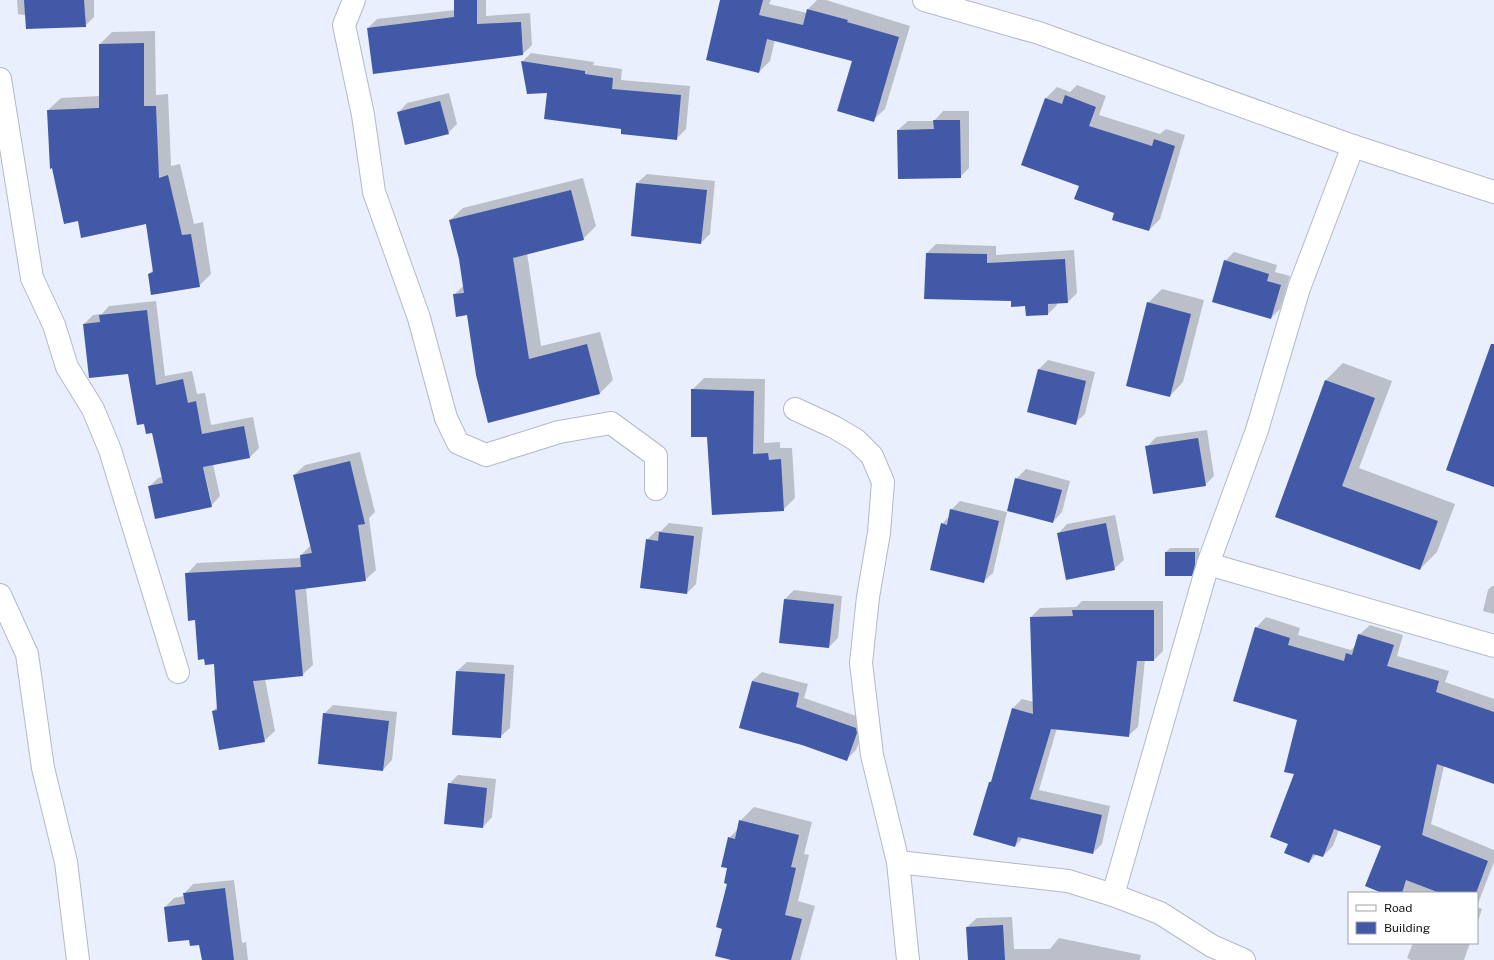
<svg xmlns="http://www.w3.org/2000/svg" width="1494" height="960" font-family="'Public Sans',sans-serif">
  <rect width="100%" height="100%" fill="#e9effc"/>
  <!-- shadow -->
  <g fill="#0003" fill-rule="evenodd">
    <polygon points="17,0 94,0 94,17 85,26 18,14"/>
    <polygon points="455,0 486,0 486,16 530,13 532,45 523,54 368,28 377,19 455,10"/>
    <polygon points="721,0 771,0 769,4 807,13 808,9 817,0 826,0 910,26 885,109 873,120 853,61 775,40 770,61 759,72"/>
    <polygon points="155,31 156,95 168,94 171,166 180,164 194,224 203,222 211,274 199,286 149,274 154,269 146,223 79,220 48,110 61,98 100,96 100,44 112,32"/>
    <polygon points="531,53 594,62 593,65 622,69 621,80 690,86 686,129 676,139 622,128 548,92 522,62"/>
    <polygon points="1077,85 1106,96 1099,115 1160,134 1166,129 1185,135 1160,219 1149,230 1116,212 1080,186 1022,164 1046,98 1057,87 1070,92"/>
    <polygon points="449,93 457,124 448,133 398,113 407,103"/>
    <polygon points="943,111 969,111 969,168 960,177 898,130 908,121 934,121"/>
    <polygon points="647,174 715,181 710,234 701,243 632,235 637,183"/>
    <polygon points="583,178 596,226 583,239 527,253 541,346 600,332 613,380 600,393 489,421 468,314 454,295 464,285 460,259 450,220 463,208"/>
    <polygon points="936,244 996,246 996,255 1074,250 1077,293 1068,302 1057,303 1057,305 1048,314 1027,315 1026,305 1012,300 925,298 927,253"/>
    <polygon points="1234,252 1277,265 1275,272 1290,276 1280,309 1271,318 1225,261"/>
    <polygon points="1162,289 1204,300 1183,382 1170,396 1148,303"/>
    <path d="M156,301L165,376L192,371L197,394L205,393L211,425L253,417L259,448L250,457L213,464L220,496L211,506L149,487L158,478L162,477L153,432L145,423L129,373L84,324L93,315L102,314L109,306ZM202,462L211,500H209L201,463Z"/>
    <polygon points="1048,360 1095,372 1085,414 1075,423 1028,412 1039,369"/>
    <polygon points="1343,363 1392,381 1359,468 1455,504 1437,552 1420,569 1276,516 1326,380"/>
    <polygon points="704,378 765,379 764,443 780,442 780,448 792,448 795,498 783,510 708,436 692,390"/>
    <polygon points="1207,430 1214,476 1205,485 1147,447 1156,437"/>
    <polygon points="360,452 375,512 369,518 376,570 365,580 306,588 313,665 302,675 265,679 275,731 264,741 213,711 218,706 215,663 196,619 187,574 197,563 301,558 301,555 311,545 294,475 305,465"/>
    <polygon points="1026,469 1070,481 1062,512 1053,522 1016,479"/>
    <polygon points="960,501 1007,512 993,573 983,582 942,524 950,516 951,510"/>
    <polygon points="1115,515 1124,560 1114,569 1058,534 1067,524"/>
    <polygon points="669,523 703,527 696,584 687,593 647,540 656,531 661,531"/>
    <polygon points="1170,548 1199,548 1199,560 1196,570 1191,575 1166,552"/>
    <polygon points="1492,586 1494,586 1494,614 1483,611 1488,590"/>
    <polygon points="794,590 842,596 838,638 829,647 785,599"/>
    <polygon points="1082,601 1163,601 1163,651 1154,660 1145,660 1138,727 1128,736 1057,728 1039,790 1110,806 1102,844 1093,853 1024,837 1015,846 990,782 993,779 1013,708 1022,699 1034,702 1031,617 1040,608 1076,607"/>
    <polygon points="1266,617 1300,628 1298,635 1351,650 1357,644 1359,635 1370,625 1403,635 1397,656 1449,671 1445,682 1494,699 1494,783 1444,766 1431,824 1494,850 1494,862 1477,906 1477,893 1385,893 1382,846 1339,830 1333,846 1323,856 1317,854 1309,862 1289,843 1298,719 1256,628"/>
    <polygon points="467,662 514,665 510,728 500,737 454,734 457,671"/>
    <polygon points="762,672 808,684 804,698 865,719 866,724 856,750 847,759 752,681"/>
    <polygon points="333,705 397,712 392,760 383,770 324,714"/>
    <polygon points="458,775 496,779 492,817 483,827 449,784"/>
    <polygon points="754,807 812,822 804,854 809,855 798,901 815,906 800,960 734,960 724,928 728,883 729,838 738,829 740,821"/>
    <polygon points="234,880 242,943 246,942 248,960 203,960 200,944 190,939 169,941 165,907 174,898 184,896 184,894 193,884"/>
    <polygon points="1477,907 1482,909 1477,924"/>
    <polygon points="1012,917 1014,949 1050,949 1059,938 1141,955 1140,960 969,960 967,927 977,918"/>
    <polygon points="1413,943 1470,943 1464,960 1411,960 1407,958"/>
  </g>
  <!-- building -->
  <g fill="#4159a7">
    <polygon points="24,0 84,0 86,27 26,29"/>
    <polygon points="454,0 477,0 477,24 521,22 523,55 373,74 367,28 454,17"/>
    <polygon points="720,0 763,0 759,15 803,25 807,9 848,20 847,22 899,37 874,122 837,111 852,61 767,39 759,73 706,60"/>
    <polygon points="144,43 144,106 156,106 159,178 168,175 182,235 191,234 200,287 151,295 148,274 153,272 146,224 81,238 78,221 64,224 52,168 50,169 47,110 99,108 99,44"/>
    <polygon points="521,61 585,71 585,74 613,78 612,89 681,95 677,140 621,134 621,129 544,119 547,93 527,94"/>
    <polygon points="1065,95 1096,107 1089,126 1152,146 1154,139 1175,146 1149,231 1112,220 1114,213 1074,199 1079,186 1021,165 1045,98 1062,104"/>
    <polygon points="440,101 449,134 405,145 397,112"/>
    <polygon points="933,120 960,120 961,178 898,179 897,130 934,129"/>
    <polygon points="636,183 707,190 701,244 631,236"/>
    <polygon points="571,190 584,240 513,258 529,359 587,344 600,394 488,423 476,375 467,315 456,317 453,294 464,293 459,259 449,220"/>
    <polygon points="926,253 987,254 987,263 1065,259 1068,303 1048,304 1048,315 1026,316 1025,306 1011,307 1011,301 924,299"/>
    <polygon points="1224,260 1269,274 1267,281 1281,285 1271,319 1212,302"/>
    <polygon points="1147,302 1191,314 1170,397 1126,386"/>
    <polygon points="147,310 156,385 183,379 188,403 196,401 202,434 244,426 250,458 203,467 212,507 155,519 148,486 163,483 152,433 146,434 144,424 137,425 128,374 89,378 83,324 100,322 99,315"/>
    <polygon points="1491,344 1494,344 1494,487 1446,470"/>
    <polygon points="1038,369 1086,381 1076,425 1027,412"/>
    <polygon points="1325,380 1375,398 1342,486 1438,521 1420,570 1275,517"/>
    <polygon points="691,389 754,391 753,454 768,453 769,460 781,459 784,511 712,515 707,437 691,437"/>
    <polygon points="1198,438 1206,486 1153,494 1145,446"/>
    <polygon points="350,461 365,524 358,525 366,581 295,590 303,676 253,681 265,742 219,750 212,711 217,710 214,664 205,665 204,659 198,660 195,620 188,621 185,573 301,567 300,555 312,553 293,475"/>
    <polygon points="1015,478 1062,490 1053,523 1007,511"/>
    <polygon points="950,509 999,521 984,583 930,570 941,523 947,525"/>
    <polygon points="1106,523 1115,570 1066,580 1057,533"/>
    <polygon points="659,532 694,536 687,594 640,588 646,539 658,541"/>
    <polygon points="1165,552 1195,552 1195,565 1192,576 1165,576"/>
    <polygon points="784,599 834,604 829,648 779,643"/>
    <polygon points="1072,610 1154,610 1154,661 1137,661 1129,737 1051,729 1030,799 1102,815 1093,854 1018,837 1015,847 973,835 989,782 991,782 1012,708 1033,714 1030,617 1073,616"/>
    <polygon points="1255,627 1290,638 1288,645 1344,661 1346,653 1352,655 1358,634 1394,645 1387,666 1439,681 1436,692 1494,712 1494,784 1437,764 1422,835 1488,861 1476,893 1440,893 1406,880 1402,893 1382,893 1365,886 1381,846 1334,829 1323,857 1313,854 1309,863 1284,853 1288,844 1270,837 1294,774 1284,772 1297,720 1233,701"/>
    <polygon points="456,671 505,674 501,738 452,735"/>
    <polygon points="752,681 799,693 796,707 856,728 857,733 847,761 802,745 739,728"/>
    <polygon points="323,713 389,721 383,771 318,764"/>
    <polygon points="448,783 487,788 483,828 444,824"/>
    <polygon points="739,820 799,835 791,867 796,868 785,915 802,919 791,960 731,960 715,956 722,929 716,927 727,884 724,883 727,868 721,867 728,837 735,839"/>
    <polygon points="225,888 234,960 202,960 199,945 190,946 189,940 168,942 164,907 185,904 183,893"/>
    <polygon points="1003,925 1005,960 968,960 966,927"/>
  </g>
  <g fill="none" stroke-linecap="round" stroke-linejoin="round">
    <defs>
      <g id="minor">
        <polyline points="354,0 344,25 363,115 374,192 419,318 446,418 458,443 486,455 559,432 611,423 656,456 656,489"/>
        <polyline points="924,0 1039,33 1353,146 1494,192"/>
        <polyline points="0,79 32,278 54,325 67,367 93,409 110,450 178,672"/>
        <polyline points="795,409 834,427 856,440 872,456 883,482 879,533 868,597 861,663 872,755 898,862 908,960"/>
        <polyline points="1208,564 1494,646"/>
        <polyline points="0,595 27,654 43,768 66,862 78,960"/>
        <polyline points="898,862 1068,881 1113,895 1160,913 1212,946 1244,960"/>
        <polyline points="1113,895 1208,564 1257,430 1299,288 1353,146"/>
      </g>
    </defs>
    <!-- minor casing -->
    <use href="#minor" stroke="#b4b9c6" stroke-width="24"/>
    <!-- minor -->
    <use href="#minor" stroke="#fff" stroke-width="22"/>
  </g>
  <!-- legend -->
  <rect x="1348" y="892" width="130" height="52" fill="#ffffff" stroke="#a0a1a2"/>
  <rect x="1356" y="905" width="20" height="6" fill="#ffffff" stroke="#a0a1a2"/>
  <text x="1384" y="912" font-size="12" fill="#111317">Road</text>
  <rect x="1356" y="922" width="20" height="12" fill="#4159a7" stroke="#a0a1a2"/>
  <text x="1384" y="932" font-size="12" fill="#111317">Building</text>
</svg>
